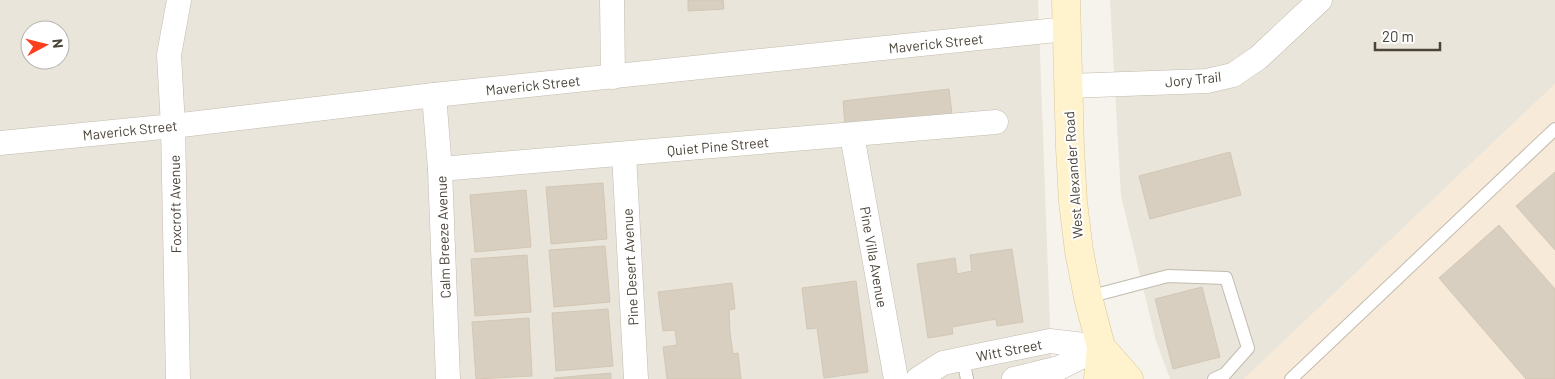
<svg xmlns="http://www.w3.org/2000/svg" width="1555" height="379" font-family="Barlow,sans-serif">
  <rect width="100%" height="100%" fill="#f6f3ec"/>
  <!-- residential -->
  <g fill="#eae5da" fill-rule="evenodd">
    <path d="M0,0H1038L1052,379H0ZM30,30H60V60H30Z"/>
    <polygon points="1110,0 1555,0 1555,84 1244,379 1170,379 1156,341 1121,196"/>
  </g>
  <!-- commercial -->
  <polygon fill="#f7ead8" points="1555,84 1555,379 1244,379"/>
  <!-- building -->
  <g fill="#d8cfc1" stroke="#d3c7b4">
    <polygon points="688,0 723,0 724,9 688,11"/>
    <polygon points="949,89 952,114 845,126 843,101"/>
    <polygon points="1230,152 1241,195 1150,219 1139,176"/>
    <polygon points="1555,172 1555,250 1516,206"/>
    <polygon points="603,183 607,239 551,244 546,187"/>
    <polygon points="526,190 531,247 475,252 470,195"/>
    <polygon points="1499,225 1555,289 1555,379 1526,379 1439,278"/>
    <polygon points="605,246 610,302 554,307 549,250"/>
    <polygon points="1012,249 1023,322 997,326 996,319 952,327 953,334 928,338 917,264 955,258 957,274 972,271 970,255"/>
    <polygon points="527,255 531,312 475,316 471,259"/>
    <polygon points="856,281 868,372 824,378 817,328 807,329 802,288"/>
    <polygon points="732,283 735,309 729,310 730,332 733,354 738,353 741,379 667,379 663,347 677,345 675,330 663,331 658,292"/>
    <polygon points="1202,287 1220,357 1173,369 1155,299"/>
    <polygon points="608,309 613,366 556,371 552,313"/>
    <polygon points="529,318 532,376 476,379 472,322"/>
    <polygon points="611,373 611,379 554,379 554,378"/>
  </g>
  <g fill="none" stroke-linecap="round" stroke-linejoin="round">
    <defs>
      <g id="lane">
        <polyline points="1088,297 1168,276 1226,278 1248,348 1225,374 1214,379"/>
        <polyline points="963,359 967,379"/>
        <polyline points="1291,379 1555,129"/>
      </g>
      <g id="street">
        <polyline points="612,0 613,77"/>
        <polyline points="1068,86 1207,81 1233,75 1258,58 1320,0"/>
        <polyline points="434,95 440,169 448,379"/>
        <polyline points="852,135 896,379"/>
        <polyline points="0,143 173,126 434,95 1066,29"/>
        <polyline points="624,154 636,379"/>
        <polyline points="440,169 996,122"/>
        <polyline points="178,379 173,126 169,55 179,0"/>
        <polyline points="918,379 943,363 1050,341 1101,347"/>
        <polyline points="1014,379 1059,368 1101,347"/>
      </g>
      <g id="secondary">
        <polyline points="1066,0 1070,148 1073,202 1079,251 1088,297 1101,347 1098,379"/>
        <polyline points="1101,347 1129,379"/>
      </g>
    </defs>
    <!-- lane casing -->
    <use href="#lane" stroke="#c2bbae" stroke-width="14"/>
    <!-- street casing -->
    <use href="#street" stroke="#c2bbae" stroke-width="25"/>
    <!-- secondary casing -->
    <use href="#secondary" stroke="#d6c79b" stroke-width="29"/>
    <!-- lane -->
    <use href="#lane" stroke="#fff" stroke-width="12"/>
    <!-- street -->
    <use href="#street" stroke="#fff" stroke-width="24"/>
    <!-- secondary -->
    <use href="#secondary" stroke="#fff3cd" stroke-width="28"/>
  </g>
  <g text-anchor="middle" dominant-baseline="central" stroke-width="4" stroke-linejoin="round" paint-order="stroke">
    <!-- street labels -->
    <g font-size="14" fill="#4b4439" stroke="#fff">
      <text transform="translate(936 43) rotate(-6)">Maverick Street</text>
      <text transform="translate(1193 79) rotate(-6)">Jory Trail</text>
      <text transform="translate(533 85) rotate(-6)">Maverick Street</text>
      <text transform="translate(130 130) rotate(-6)">Maverick Street</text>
      <text transform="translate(718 146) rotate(-5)">Quiet Pine Street</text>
      <text transform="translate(1073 175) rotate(-94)">West Alexander Road</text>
      <text transform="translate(175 204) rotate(-91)">Foxcroft Avenue</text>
      <text transform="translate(443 237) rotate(-92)">Calm Breeze Avenue</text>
      <text transform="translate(874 257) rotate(80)">Pine Villa Avenue</text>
      <text transform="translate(630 267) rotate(-93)">Pine Desert Avenue</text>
      <text transform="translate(1009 350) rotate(-11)">Witt Street</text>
    </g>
  </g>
  <!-- north arrow -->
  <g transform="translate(45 45) rotate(83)"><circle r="24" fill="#ffffff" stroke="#b7b4b0"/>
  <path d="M0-4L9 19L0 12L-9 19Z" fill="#fc3f1d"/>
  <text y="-8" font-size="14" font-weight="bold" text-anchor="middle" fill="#4b4439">N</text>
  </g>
  <!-- scale -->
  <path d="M1375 42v8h65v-8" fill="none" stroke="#4b4439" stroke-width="2.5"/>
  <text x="1382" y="42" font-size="15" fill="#4b4439" stroke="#ffffff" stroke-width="4" paint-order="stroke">20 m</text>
</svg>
